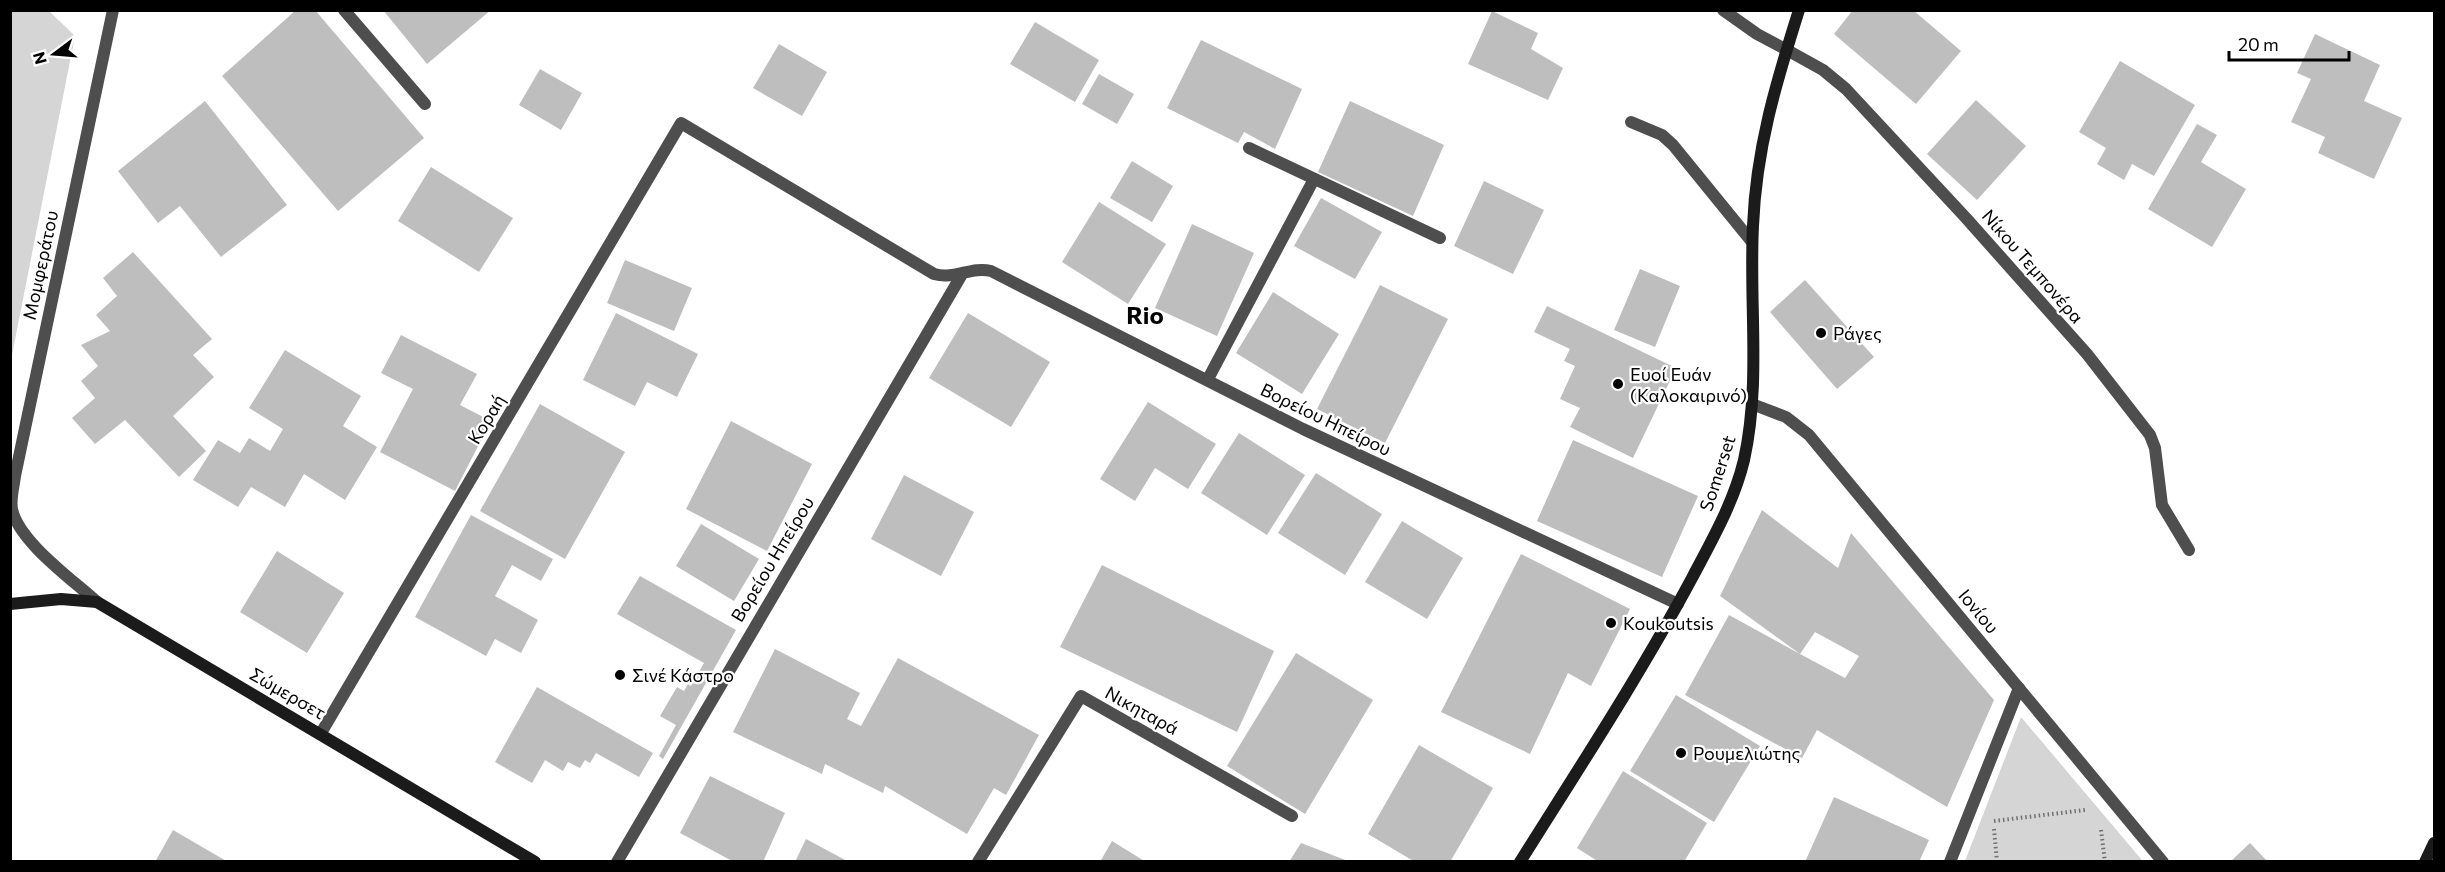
<svg xmlns="http://www.w3.org/2000/svg" width="2445" height="872" font-family="Commissioner,sans-serif">
  <rect width="100%" height="100%" fill="#fff"/>
  <!-- green -->
  <g fill="#d5d5d5">
    <polygon points="11,10 49,11 75,36 11,360"/>
    <polygon points="2021,717 2141,859 2142,861 1965,861"/>
  </g>
  <!-- building -->
  <g fill="#bebebe" fill-rule="evenodd">
    <polygon points="296,10 315,10 424,138 338,211 222,76"/>
    <polygon points="383,10 491,10 427,64"/>
    <polygon points="1853,10 1913,10 1961,51 1916,104 1834,34"/>
    <polygon points="1492,11 1538,33 1531,49 1563,68 1548,100 1468,64"/>
    <polygon points="1035,22 1099,60 1075,102 1010,64"/>
    <polygon points="2315,34 2380,65 2364,101 2402,118 2374,179 2318,153 2325,137 2291,122 2311,79 2297,73"/>
    <polygon points="1201,40 1302,89 1275,149 1244,132 1238,143 1167,108"/>
    <polygon points="779,44 827,72 802,116 753,88"/>
    <polygon points="2120,61 2195,105 2154,176 2132,164 2124,180 2097,164 2106,148 2079,132"/>
    <polygon points="540,69 582,93 561,130 519,105"/>
    <polygon points="1099,74 1134,94 1117,124 1082,104"/>
    <polygon points="1976,100 2026,146 1977,200 1927,154"/>
    <polygon points="205,101 287,205 221,257 180,206 158,223 118,171"/>
    <polygon points="1350,101 1444,145 1413,216 1318,172"/>
    <polygon points="2197,124 2217,135 2201,162 2246,189 2212,247 2148,209"/>
    <polygon points="1132,161 1173,186 1152,222 1110,198"/>
    <polygon points="431,167 513,218 479,272 398,221"/>
    <polygon points="1484,181 1544,210 1513,274 1454,246"/>
    <polygon points="1321,198 1382,232 1355,279 1294,246"/>
    <polygon points="1099,202 1166,244 1128,304 1062,262"/>
    <polygon points="1192,224 1254,253 1217,336 1155,308"/>
    <polygon points="133,252 212,339 193,355 214,377 173,416 206,451 179,477 125,420 95,444 72,418 95,398 81,381 98,366 81,345 110,331 96,315 117,296 103,278"/>
    <polygon points="625,260 692,288 674,331 607,303"/>
    <polygon points="1640,269 1680,286 1655,347 1614,330"/>
    <polygon points="1805,280 1874,357 1837,389 1770,312"/>
    <polygon points="1380,285 1448,319 1385,443 1317,409"/>
    <polygon points="1273,292 1339,334 1302,394 1236,353"/>
    <polygon points="1547,306 1676,368 1633,458 1570,427 1580,408 1560,399 1575,366 1564,361 1570,349 1534,332"/>
    <polygon points="616,313 698,354 677,397 647,382 635,406 583,380"/>
    <polygon points="968,313 1050,362 1011,427 929,378"/>
    <polygon points="401,335 477,374 460,405 491,421 455,491 380,452 413,389 381,373"/>
    <polygon points="285,350 361,396 343,426 377,447 345,500 304,474 285,507 251,487 238,507 193,480 218,440 240,453 249,438 270,451 283,429 249,408"/>
    <polygon points="1148,402 1216,444 1188,489 1155,468 1135,501 1100,479"/>
    <polygon points="540,404 625,452 565,559 480,511"/>
    <polygon points="731,421 812,464 767,551 686,509"/>
    <polygon points="1239,433 1305,475 1267,535 1201,493"/>
    <polygon points="1573,440 1698,496 1662,577 1537,521"/>
    <polygon points="1316,473 1382,514 1345,575 1278,533"/>
    <polygon points="904,475 974,512 941,576 871,539"/>
    <path d="M1762,510L1838,568L1851,533L1994,700L1947,807L1817,730L1802,758L1685,695L1729,615L1800,654L1720,596ZM1815,632L1859,656L1845,678L1800,654Z"/>
    <polygon points="471,515 553,559 541,581 512,565 495,596 538,620 521,653 495,639 486,656 415,617"/>
    <polygon points="1402,521 1463,558 1427,619 1365,582"/>
    <polygon points="701,524 759,559 734,601 676,566"/>
    <polygon points="277,551 344,593 307,653 240,612"/>
    <polygon points="1521,554 1630,609 1591,686 1568,673 1530,754 1441,712"/>
    <polygon points="1102,565 1274,651 1237,732 1060,647"/>
    <polygon points="640,576 736,630 663,759 659,756 676,725 660,716 677,687 684,691 688,684 691,686 704,663 617,614"/>
    <polygon points="775,649 860,693 847,719 861,726 898,658 1039,735 1006,795 994,788 967,834 885,786 883,793 825,764 822,774 733,732"/>
    <polygon points="1296,653 1373,700 1305,814 1227,766"/>
    <polygon points="537,687 653,753 639,777 596,753 590,763 585,760 580,768 568,762 563,771 545,760 532,783 495,762"/>
    <polygon points="1676,695 1760,746 1714,822 1630,771"/>
    <polygon points="1419,745 1493,788 1450,862 1415,862 1368,834"/>
    <polygon points="1623,771 1707,823 1684,862 1599,862 1577,848"/>
    <polygon points="710,776 785,813 763,862 734,862 680,833"/>
    <polygon points="1834,797 1929,840 1919,862 1805,862"/>
    <polygon points="173,830 228,862 155,862"/>
    <polygon points="806,839 849,862 795,862"/>
    <polygon points="1112,841 1146,862 1100,862"/>
    <polygon points="1301,843 1348,861 1348,862 1289,862"/>
    <polygon points="2250,843 2268,862 2230,862"/>
  </g>
  <g fill="none" stroke-linecap="round" stroke-linejoin="round">
    <!-- path -->
    <g stroke="#707070" stroke-width="4" stroke-dasharray="1.5 3" stroke-linecap="butt">
      <polyline points="1994,821 2085,810"/>
      <polyline points="1994,829 1997,862"/>
      <polyline points="2101,830 2105,862"/>
    </g>
    <!-- lane -->
    <polyline stroke="#4e4e4e" stroke-width="12" points="1723,10 1757,34 1787,50"/>
    <!-- street -->
    <g stroke="#4e4e4e" stroke-width="12">
      <polyline points="344,10 425,104"/>
      <polyline points="1787,50 1823,70 1846,89 1966,218 2087,354 2150,435 2155,448 2162,505 2189,550"/>
      <polyline points="1631,122 1662,135 1673,145 1752,242"/>
      <polyline points="1249,148 1440,238"/>
      <polyline points="1208,379 1314,179"/>
      <polyline points="1752,404 1786,417 1809,435 2163,862"/>
      <path d="M97,602C73,580 18,541 12,509C10,499 14,486 15,476L113,10"/>
      <path d="M321,733L681,123L934,274C955,280 971,266 991,271L1303,429L1678,604"/>
      <polyline points="617,862 961,276"/>
      <polyline points="978,862 1081,696 1292,816"/>
      <polyline points="1950,862 2019,688"/>
    </g>
    <!-- secondary -->
    <g stroke="#1b1b1b" stroke-width="12">
      <polyline points="10,604 61,599 97,602 535,862"/>
      <path d="M1520,862C1579,768 1640,675 1692,578C1712,540 1734,502 1744,460C1761,384 1749,303 1753,226C1756,149 1776,83 1799,10"/>
      <polyline points="2425,862 2434,843"/>
    </g>
  </g>
  <!-- markers -->
  <g fill="#000" stroke="#fff" stroke-width="2">
    <circle cx="1821" cy="333" r="6"/>
    <circle cx="1618" cy="384" r="6"/>
    <circle cx="1611" cy="623" r="6"/>
    <circle cx="620" cy="675" r="6"/>
    <circle cx="1681" cy="753" r="6"/>
  </g>
  <g text-anchor="middle" dominant-baseline="central" stroke-width="4.5" stroke-linejoin="round" paint-order="stroke">
    <!-- street labels -->
    <g font-size="18" fill="#000" stroke="#fff">
      <text transform="translate(40 265) rotate(-78)">Μομφεράτου</text>
      <text transform="translate(2033 266) rotate(49)">Νίκου Τεμπονέρα</text>
      <text transform="translate(486 419) rotate(-59)">Κοραή</text>
      <text transform="translate(1326 419) rotate(26)">Βορείου Ηπείρου</text>
      <text transform="translate(1717 473) rotate(-72)">Somerset</text>
      <text transform="translate(772 559) rotate(-59)">Βορείου Ηπείρου</text>
      <text transform="translate(1979 611) rotate(50)">Ιονίου</text>
      <text transform="translate(288 693) rotate(30)">Σώμερσετ</text>
      <text transform="translate(1142 710) rotate(29)">Νικηταρά</text>
    </g>
    <!-- poi labels -->
    <g font-size="18" fill="#000" stroke="#fff" text-anchor="start">
      <text x="1833" y="333">Ράγες</text>
      <text x="1630" y="374">Ευοί Ευάν<tspan x="1630" dy="21">(Καλοκαιρινό)</tspan></text>
      <text x="1623" y="623">Koukoutsis</text>
      <text x="632" y="675">Σινέ Κάστρο</text>
      <text x="1693" y="753">Ρουμελιώτης</text>
    </g>
    <!-- district labels -->
    <g font-size="24" font-weight="bold" fill="#000" stroke="#fff">
      <text x="1145" y="314">Rio</text>
    </g>
  </g>
  <!-- border -->
  <rect width="2445" height="872" fill="none" stroke="#000000" stroke-width="24"/>
  <!-- north arrow -->
  <g transform="translate(54 54) rotate(254)" stroke="#ffffff" stroke-width="4.5" paint-order="stroke">
  <path d="M0-4.5L10 22L0 15L-10 22Z" fill="#000000"/>
  <text y="-9" font-size="16" font-weight="bold" text-anchor="middle" fill="#000000">N</text>
  </g>
  <!-- scale -->
  <path d="M2229 51v9h120v-9" fill="none" stroke="#000000" stroke-width="3"/>
  <text x="2238" y="51" font-size="18" fill="#000000" stroke="#ffffff" stroke-width="4.5" paint-order="stroke">20 m</text>
</svg>
